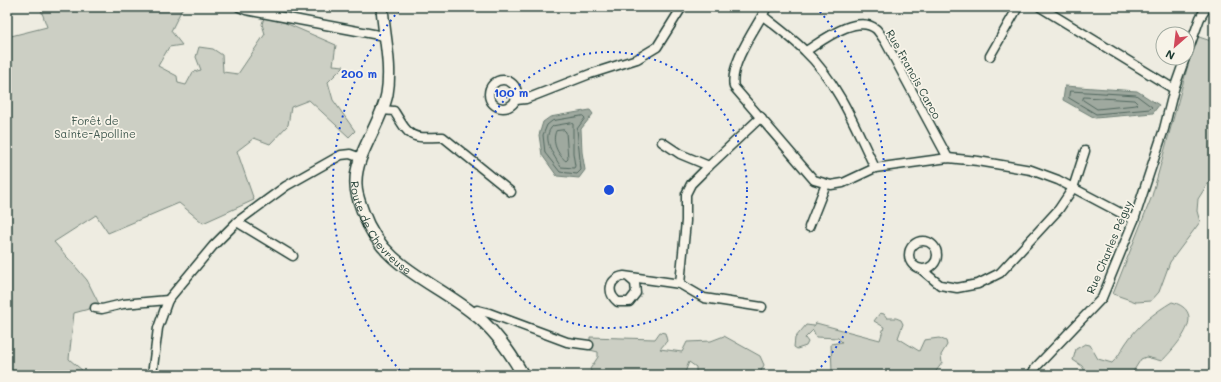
<svg xmlns="http://www.w3.org/2000/svg" width="1221" height="382" font-family="Mali,sans-serif">
  <rect width="100%" height="100%" fill="#eeece1"/>
  <filter id="ink" filterUnits="userSpaceOnUse"><feTurbulence type="fractalNoise" baseFrequency=".025" numOctaves="2"/><feDisplacementMap in="SourceGraphic" scale="8" xChannelSelector="R" yChannelSelector="G"/><feConvolveMatrix kernelMatrix="1 2 1 2 8 2 1 2 1" color-interpolation-filters="sRGB"/></filter>
  <g filter="url(#ink)">
    <!-- green -->
    <g fill="#cccfc4" stroke="#76867c">
      <polygon points="40,7 183,7 171,31 182,45 169,47 158,66 177,76 178,83 186,85 193,72 201,70 196,57 199,47 213,49 222,55 223,72 238,74 265,34 262,24 264,18 283,22 336,45 333,65 344,66 328,82 333,100 355,131 349,137 309,100 291,107 288,125 270,144 254,138 237,151 254,200 203,223 179,203 108,233 96,215 54,242 87,280 100,306 74,313 69,359 83,371 82,375 7,375 7,37 47,27"/>
      <polygon points="1196,36 1214,42 1214,174 1198,199 1197,211 1200,222 1170,262 1159,292 1151,301 1136,302 1113,294 1152,196"/>
      <path d="M1172,302C1209,312 1176,346 1162,361L1146,357L1141,359L1131,375H1087L1082,366L1073,360L1076,349L1085,344L1090,345L1098,359L1112,363C1118,358 1121,350 1126,343C1137,326 1155,312 1172,302Z"/>
      <polygon points="880,313 884,314 887,318 896,318 901,320 903,324 898,338 919,351 924,340 939,338 946,341 947,345 941,355 942,363 934,374 843,375 832,372 831,344 842,342 838,338 816,337 813,330 805,338 808,342 806,346 797,349 794,347 795,338 806,325 814,326 816,323 880,340 884,327 874,321"/>
      <polygon points="660,332 665,333 667,341 660,349 682,352 687,342 711,341 724,336 760,356 764,365 759,375 696,375 696,367 689,362 684,375 593,375 590,369 598,357 598,352 590,350 590,337 655,339"/>
    </g>
    <!-- water -->
    <g fill="#9fa99f" stroke="#6c7e74">
      <polygon points="1065,86 1137,91 1159,105 1153,113 1095,118 1063,100"/>
      <polygon points="590,110 593,114 581,129 582,152 585,170 579,178 557,176 542,155 539,135 543,122 550,117"/>
    </g>
    <g fill="none" stroke-linecap="round" stroke-linejoin="round">
      <!-- shore -->
      <g stroke="#52685f" stroke-width="1">
        <polygon points="1070,91 1136,95 1152,107 1150,109 1096,114 1069,98"/>
        <polygon points="1084,97 1134,100 1138,104 1136,105 1097,109 1083,100"/>
        <polygon points="583,116 585,118 577,129 581,170 577,174 560,172 545,153 543,135 547,125 552,121"/>
        <path d="M571,123L573,124V153L575,166L574,168L561,167C554,156 540,137 553,126Z"/>
        <path d="M564,130L566,132L568,159L566,161C558,155 551,142 556,131Z"/>
      </g>
      <defs>
        <g id="street">
          <polyline points="239,7 246,10 384,36"/>
          <path d="M767,7C756,28 729,64 734,87L814,180L831,185L843,183L875,168L948,158L978,161L1031,170L1058,180L1134,220"/>
          <polyline points="1040,7 1174,89"/>
          <path d="M763,16C777,27 792,38 805,51C837,81 856,128 875,168"/>
          <path d="M806,51C822,41 857,13 876,29C879,32 882,37 885,41L948,158"/>
          <polyline points="1187,54 1200,18 1207,7"/>
          <polyline points="990,56 1018,7"/>
          <circle cx="503" cy="94" r="14"/>
          <polyline points="516,100 526,99 590,74 637,59 657,47 682,7"/>
          <path d="M382,110L394,111C411,139 410,138 443,137L511,192"/>
          <polyline points="662,142 680,154 709,166 761,117"/>
          <polyline points="237,222 293,256"/>
          <polyline points="809,227 826,184"/>
          <circle cx="923" cy="255" r="14"/>
          <polyline points="922,270 940,285 957,288 978,284 1000,273 1059,209 1073,188 1085,151"/>
          <path d="M628,277L635,283L636,293L629,302H618C606,293 609,278 624,276L680,284L686,221V194L691,184L709,166"/>
          <polyline points="680,284 704,298 762,307"/>
          <polyline points="95,308 102,309 123,304 168,300"/>
          <polyline points="474,314 477,310 489,313 567,342 589,345"/>
          <polyline points="152,375 158,328 168,300 213,246 237,222 286,186 341,155 350,154 361,158"/>
          <polyline points="1031,375 1037,366 1102,298 1134,220 1164,129 1174,89 1185,58"/>
        </g>
        <g id="secondary">
          <path id="s1" d="M382,7C384,36 392,65 387,94C381,125 354,155 356,185C356,195 360,203 363,212C382,267 432,280 474,314C495,330 510,352 523,375"/>
        </g>
      </defs>
      <!-- street casing -->
      <use href="#street" stroke="#1f3d34" stroke-width="11"/>
      <!-- secondary casing -->
      <use href="#secondary" stroke="#1f3d34" stroke-width="14"/>
      <!-- street -->
      <use href="#street" stroke="#f7f3e8" stroke-width="8"/>
      <!-- secondary -->
      <use href="#secondary" stroke="#f7f3e8" stroke-width="11"/>
    </g>
  </g>
  <!-- distance rings -->
  <g fill="none" stroke="#1d4ed8" stroke-width="2" stroke-dasharray="2 4">
    <circle cx="609" cy="190" r="138"/>
    <path d="M404 375A276 276 0 0 1 402 7M816 7A276 276 0 0 1 814 375"/>
  </g>
  <g text-anchor="middle" dominant-baseline="central" stroke-width="3.5" stroke-linejoin="round" paint-order="stroke">
    <!-- street labels -->
    <g font-size="11" fill="#1f3d34" stroke="#f7f3e8">
      <text transform="translate(914 74) rotate(61)">Rue Francis Carco</text>
      <text stroke="none"><textPath href="#s1" startOffset="235">Route de Chevreuse</textPath></text>
      <text transform="translate(1109 247) rotate(-67)">Rue Charles Péguy</text>
    </g>
    <!-- park labels -->
    <g font-size="11" fill="#425a51" stroke="#f7f3e8">
      <text x="95" y="120">Forêt de<tspan x="95" dy="13">Sainte-Apolline</tspan></text>
    </g>
  </g>
  <circle cx="609" cy="190" r="6" fill="#1d4ed8" stroke="#f7f3e8" stroke-width="2"/>
  <g font-size="12" text-anchor="middle" font-weight="bold" fill="#1d4ed8" stroke="#f7f3e8" stroke-width="3.5" stroke-linejoin="round" paint-order="stroke">
    <text x="359" y="78">200 m</text>
    <text x="511" y="97">100 m</text>
  </g>
  <!-- margin -->
  <rect width="1221" height="382" fill="none" stroke="#f7f3e8" stroke-width="24"/>
  <rect x="12" y="12" width="1197" height="358" fill="none" stroke="#1f3d34" stroke-width="1.5" filter="url(#ink)"/>
  <!-- north arrow -->
  <g transform="translate(1175 46) rotate(208)"><circle r="19" fill="#f7f3e8" stroke="#a1aaa0"/>
  <path d="M0-3L7 15L0 10L-7 15Z" fill="#d1495b"/>
  <text y="-6" font-size="11" font-weight="bold" text-anchor="middle" fill="#1f3d34">N</text>
  </g>
</svg>
